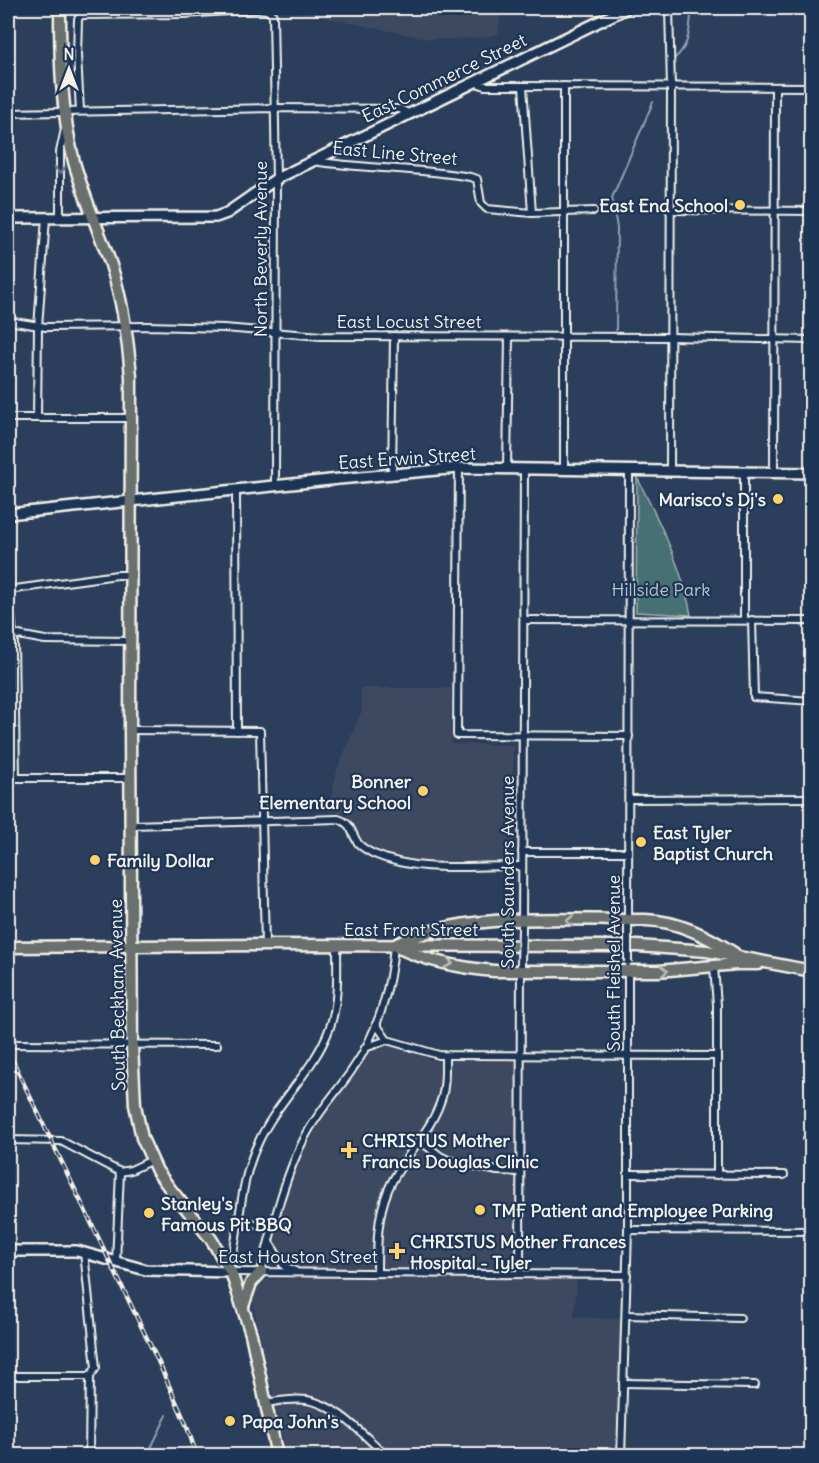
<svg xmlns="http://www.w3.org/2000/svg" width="819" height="1463" font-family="Delius,sans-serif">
  <rect width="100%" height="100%" fill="#2b3e5b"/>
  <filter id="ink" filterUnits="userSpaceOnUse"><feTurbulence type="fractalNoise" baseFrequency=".0167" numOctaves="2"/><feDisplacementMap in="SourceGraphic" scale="12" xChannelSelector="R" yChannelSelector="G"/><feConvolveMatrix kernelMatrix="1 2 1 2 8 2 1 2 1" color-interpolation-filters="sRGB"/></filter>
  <g filter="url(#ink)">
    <!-- built -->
    <g fill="#3c4960">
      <polygon points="277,8 538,8 501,15 498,34 482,38 449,39 429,39"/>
      <polygon points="360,688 451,688 451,744 513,745 514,861 422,863 404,860 367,845 345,813 328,812 337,770 362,710"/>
      <polygon points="387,1046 401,1047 433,1061 514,1061 516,1062 516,1279 577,1280 574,1317 621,1319 616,1455 286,1455 253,1304 255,1293 259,1283 265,1280 308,1278 308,1269 292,1265 286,1260 281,1254 276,1241 276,1228 291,1178 317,1127 365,1057 375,1049"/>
    </g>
    <!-- green -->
    <path fill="#477075" stroke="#9eb0ae" stroke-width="1.5" d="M637,477C659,522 682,565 691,615L636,612Z"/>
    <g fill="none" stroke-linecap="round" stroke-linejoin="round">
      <!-- stream -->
      <g stroke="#8da1b3" stroke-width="2">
        <path d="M675,58C691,44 689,28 692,8"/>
        <polyline points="616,330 617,228 612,198 653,102"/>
        <polyline points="147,1456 167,1415"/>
      </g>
      <defs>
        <g id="street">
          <polyline points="669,8 671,87 670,470"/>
          <polyline points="474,82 485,86 812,87"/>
          <polyline points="523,86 532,213"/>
          <polyline points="564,86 564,469"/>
          <polyline points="80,111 77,55 78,19 81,15 184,14 257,9 267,10 273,15 276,179 275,486"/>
          <polyline points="8,113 274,108 400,109 410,114"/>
          <path d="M313,161C365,169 418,168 470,177L477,179L481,203L487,209L532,213L594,211"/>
          <polyline points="669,210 812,211"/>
          <polyline points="60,218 60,152 65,129"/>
          <polyline points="8,321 46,327 147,326 224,328 321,336 670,337 812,340"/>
          <polyline points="8,418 132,418"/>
          <polyline points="37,418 38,327 46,218"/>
          <polyline points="459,468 457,735 629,736"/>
          <polyline points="507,469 509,337"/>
          <polyline points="774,472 775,87"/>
          <polyline points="392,474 394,336"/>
          <polyline points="236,490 237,731"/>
          <polyline points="8,586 14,643 16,778"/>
          <polyline points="8,590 117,575 131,575"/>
          <polyline points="524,620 812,621"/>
          <polyline points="744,620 744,472"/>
          <polyline points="752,620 754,697 812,701"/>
          <polyline points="8,633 45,640 130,641"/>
          <polyline points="130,730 260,731 265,945"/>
          <polyline points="8,778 131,778"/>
          <polyline points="629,799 812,798"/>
          <path d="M131,825L338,819C352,823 351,833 358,843C362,848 368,851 374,854C420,874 473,865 522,866"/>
          <polyline points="522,852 628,852"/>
          <polyline points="522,929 524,469"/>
          <polyline points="628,929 629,470"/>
          <polyline points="714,967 717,1005 717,1175"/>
          <polyline points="376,1024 387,1040"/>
          <polyline points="8,1044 217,1045"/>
          <polyline points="365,1048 387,1040 439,1055 717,1056"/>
          <polyline points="807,1139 812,1139"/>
          <polyline points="8,1140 61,1141 120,1172 131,1170 152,1160"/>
          <polyline points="419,1140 440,1156 448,1160 497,1171 520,1172"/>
          <polyline points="628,1174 784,1175"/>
          <polyline points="240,1221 272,1227"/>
          <polyline points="628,1230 812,1231"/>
          <polyline points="269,1242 284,1266 295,1271"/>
          <polyline points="84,1252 96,1368 90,1376 89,1456"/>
          <path d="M224,1259L233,1253C241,1215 241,1179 258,1143C277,1101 315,1070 330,1027C339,1001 337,972 337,945"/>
          <polyline points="116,1262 120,1172"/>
          <polyline points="231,1272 627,1275"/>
          <path d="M261,1272C273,1226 283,1180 305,1137C317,1113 337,1092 352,1070C377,1035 391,988 394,945"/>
          <path d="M377,1273C377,1244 377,1217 388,1190C402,1157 432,1132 442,1097C446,1084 445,1070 445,1056"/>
          <polyline points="520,1274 521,962"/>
          <polyline points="626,1315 740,1318"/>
          <polyline points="8,1376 90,1376"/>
          <polyline points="623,1383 755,1385"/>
          <path d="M265,1403C279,1401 293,1398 307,1400C338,1405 364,1436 387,1456"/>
          <polyline points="621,1456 628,1230 628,968"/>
        </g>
        <g id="secondary">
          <polyline points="8,218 216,217 227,213 276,179 627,8"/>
          <polyline points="8,514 339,479 459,468 812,473"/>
          <polyline points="8,1251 77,1251 146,1270 231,1272"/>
        </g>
        <g id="primary">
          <path d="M60,8C60,59 61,111 74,162C84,197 99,231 111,265C123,302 128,339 131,377L130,730L132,1046L135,1105L142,1138L157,1171L171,1190L211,1239L231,1272L251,1334L277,1456"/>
          <path d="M397,944C465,910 570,921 646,920C678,921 707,936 734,953"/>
          <polyline points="8,947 265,945 637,946 707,951 812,971"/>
          <path d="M397,947C426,961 461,968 494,971H658L737,964H758"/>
          <polyline points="243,1306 251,1283 261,1272"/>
        </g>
      </defs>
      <!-- street casing -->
      <use href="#street" stroke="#f4f1e8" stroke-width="10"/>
      <!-- secondary casing -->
      <use href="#secondary" stroke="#f4f1e8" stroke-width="14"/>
      <!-- primary casing -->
      <use href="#primary" stroke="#f4f1e8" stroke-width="15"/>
      <!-- street -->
      <use href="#street" stroke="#1d3557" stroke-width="6"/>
      <!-- secondary -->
      <use href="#secondary" stroke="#1d3557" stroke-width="9"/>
      <!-- primary -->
      <use href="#primary" stroke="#6b706d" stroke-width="10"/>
      <defs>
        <polyline id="rail" points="8,1051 158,1361 186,1424 197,1456"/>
      </defs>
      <!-- rail casing -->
      <use href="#rail" stroke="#f4f1e8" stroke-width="4.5"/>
      <!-- rail -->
      <use href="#rail" stroke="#1d3557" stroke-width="2" stroke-dasharray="7" stroke-linecap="butt"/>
      <defs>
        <g id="street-bridge">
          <polyline points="521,962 522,929"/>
          <polyline points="628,962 628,929"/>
        </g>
      </defs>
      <!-- street-bridge casing -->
      <use href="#street-bridge" stroke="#f4f1e8" stroke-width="10" stroke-linecap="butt"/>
      <!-- street-bridge -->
      <use href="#street-bridge" stroke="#1d3557" stroke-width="6"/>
    </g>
    <!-- one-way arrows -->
    <defs><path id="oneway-chevron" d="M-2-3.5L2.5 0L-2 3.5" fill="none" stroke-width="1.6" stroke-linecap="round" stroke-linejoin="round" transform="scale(1.5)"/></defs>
    <use stroke="#68778a" href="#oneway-chevron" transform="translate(60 170) rotate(90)"/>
    <g stroke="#bdbdb7">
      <use href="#oneway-chevron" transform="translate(570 921) rotate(180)"/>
      <use href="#oneway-chevron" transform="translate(449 963) rotate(13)"/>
      <use href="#oneway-chevron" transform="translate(664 971) rotate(-2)"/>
    </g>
  </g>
  <!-- markers -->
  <g fill="#ffd166" stroke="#1d3557" stroke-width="2">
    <circle cx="740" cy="205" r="6"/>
    <circle cx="778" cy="499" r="6"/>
    <circle cx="423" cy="791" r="6"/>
    <circle cx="641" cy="842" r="6"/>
    <circle cx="95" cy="860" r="6"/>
    <path d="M346 1141h6v6h6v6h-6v6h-6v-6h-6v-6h6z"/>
    <circle cx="480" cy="1210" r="6"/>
    <circle cx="149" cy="1213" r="6"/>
    <path d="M394 1242h6v6h6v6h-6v6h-6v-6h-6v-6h6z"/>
    <circle cx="230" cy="1421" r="6"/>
  </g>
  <g text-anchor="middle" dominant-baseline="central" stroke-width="4.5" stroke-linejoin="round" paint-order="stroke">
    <!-- street labels -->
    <g font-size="18" fill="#f4f1e8" stroke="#1d3557">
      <text transform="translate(444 78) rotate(-26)">East Commerce Street</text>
      <text transform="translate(395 153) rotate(5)">East Line Street</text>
      <text transform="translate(260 249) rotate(-90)">North Beverly Avenue</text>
      <text x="409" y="321">East Locust Street</text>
      <text transform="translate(407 458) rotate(-4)">East Erwin Street</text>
      <text transform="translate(507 872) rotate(-90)">South Saunders Avenue</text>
      <text x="411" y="929">East Front Street</text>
      <text transform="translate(613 963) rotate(-90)">South Fleishel Avenue</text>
      <text transform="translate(117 995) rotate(-91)">South Beckham Avenue</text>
      <text x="298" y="1256">East Houston Street</text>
    </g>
    <!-- poi labels -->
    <g font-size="18" font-weight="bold" fill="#f4f1e8" stroke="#1d3557" text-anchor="start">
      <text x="728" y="205" text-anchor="end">East End School</text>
      <text x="766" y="499" text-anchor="end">Marisco's Dj's</text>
      <text x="411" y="781" text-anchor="end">Bonner<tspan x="411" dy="21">Elementary School</tspan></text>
      <text x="653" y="832">East Tyler<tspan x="653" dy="21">Baptist Church</tspan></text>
      <text x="107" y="860">Family Dollar</text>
      <text x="362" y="1140">CHRISTUS Mother<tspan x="362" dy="21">Francis Douglas Clinic</tspan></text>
      <text x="161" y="1203">Stanley's<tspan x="161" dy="21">Famous Pit BBQ</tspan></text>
      <text x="492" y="1210">TMF Patient and Employee Parking</text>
      <text x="410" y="1241">CHRISTUS Mother Frances<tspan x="410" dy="21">Hospital - Tyler</tspan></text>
      <text x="242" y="1421">Papa John's</text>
    </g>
    <!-- park labels -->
    <g font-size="18" fill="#b7c4c0" stroke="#1d3557">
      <text x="661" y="589">Hillside Park</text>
    </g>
  </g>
  <!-- margin -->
  <rect width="819" height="1463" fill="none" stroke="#1d3557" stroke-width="30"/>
  <rect x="15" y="15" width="789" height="1433" fill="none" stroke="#f4f1e8" stroke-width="2" filter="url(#ink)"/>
  <!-- north arrow -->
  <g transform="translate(69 69)" stroke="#1d3557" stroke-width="4.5" paint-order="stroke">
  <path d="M0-4.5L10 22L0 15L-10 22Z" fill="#f4f1e8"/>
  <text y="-9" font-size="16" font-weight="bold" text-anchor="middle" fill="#f4f1e8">N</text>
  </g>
</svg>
